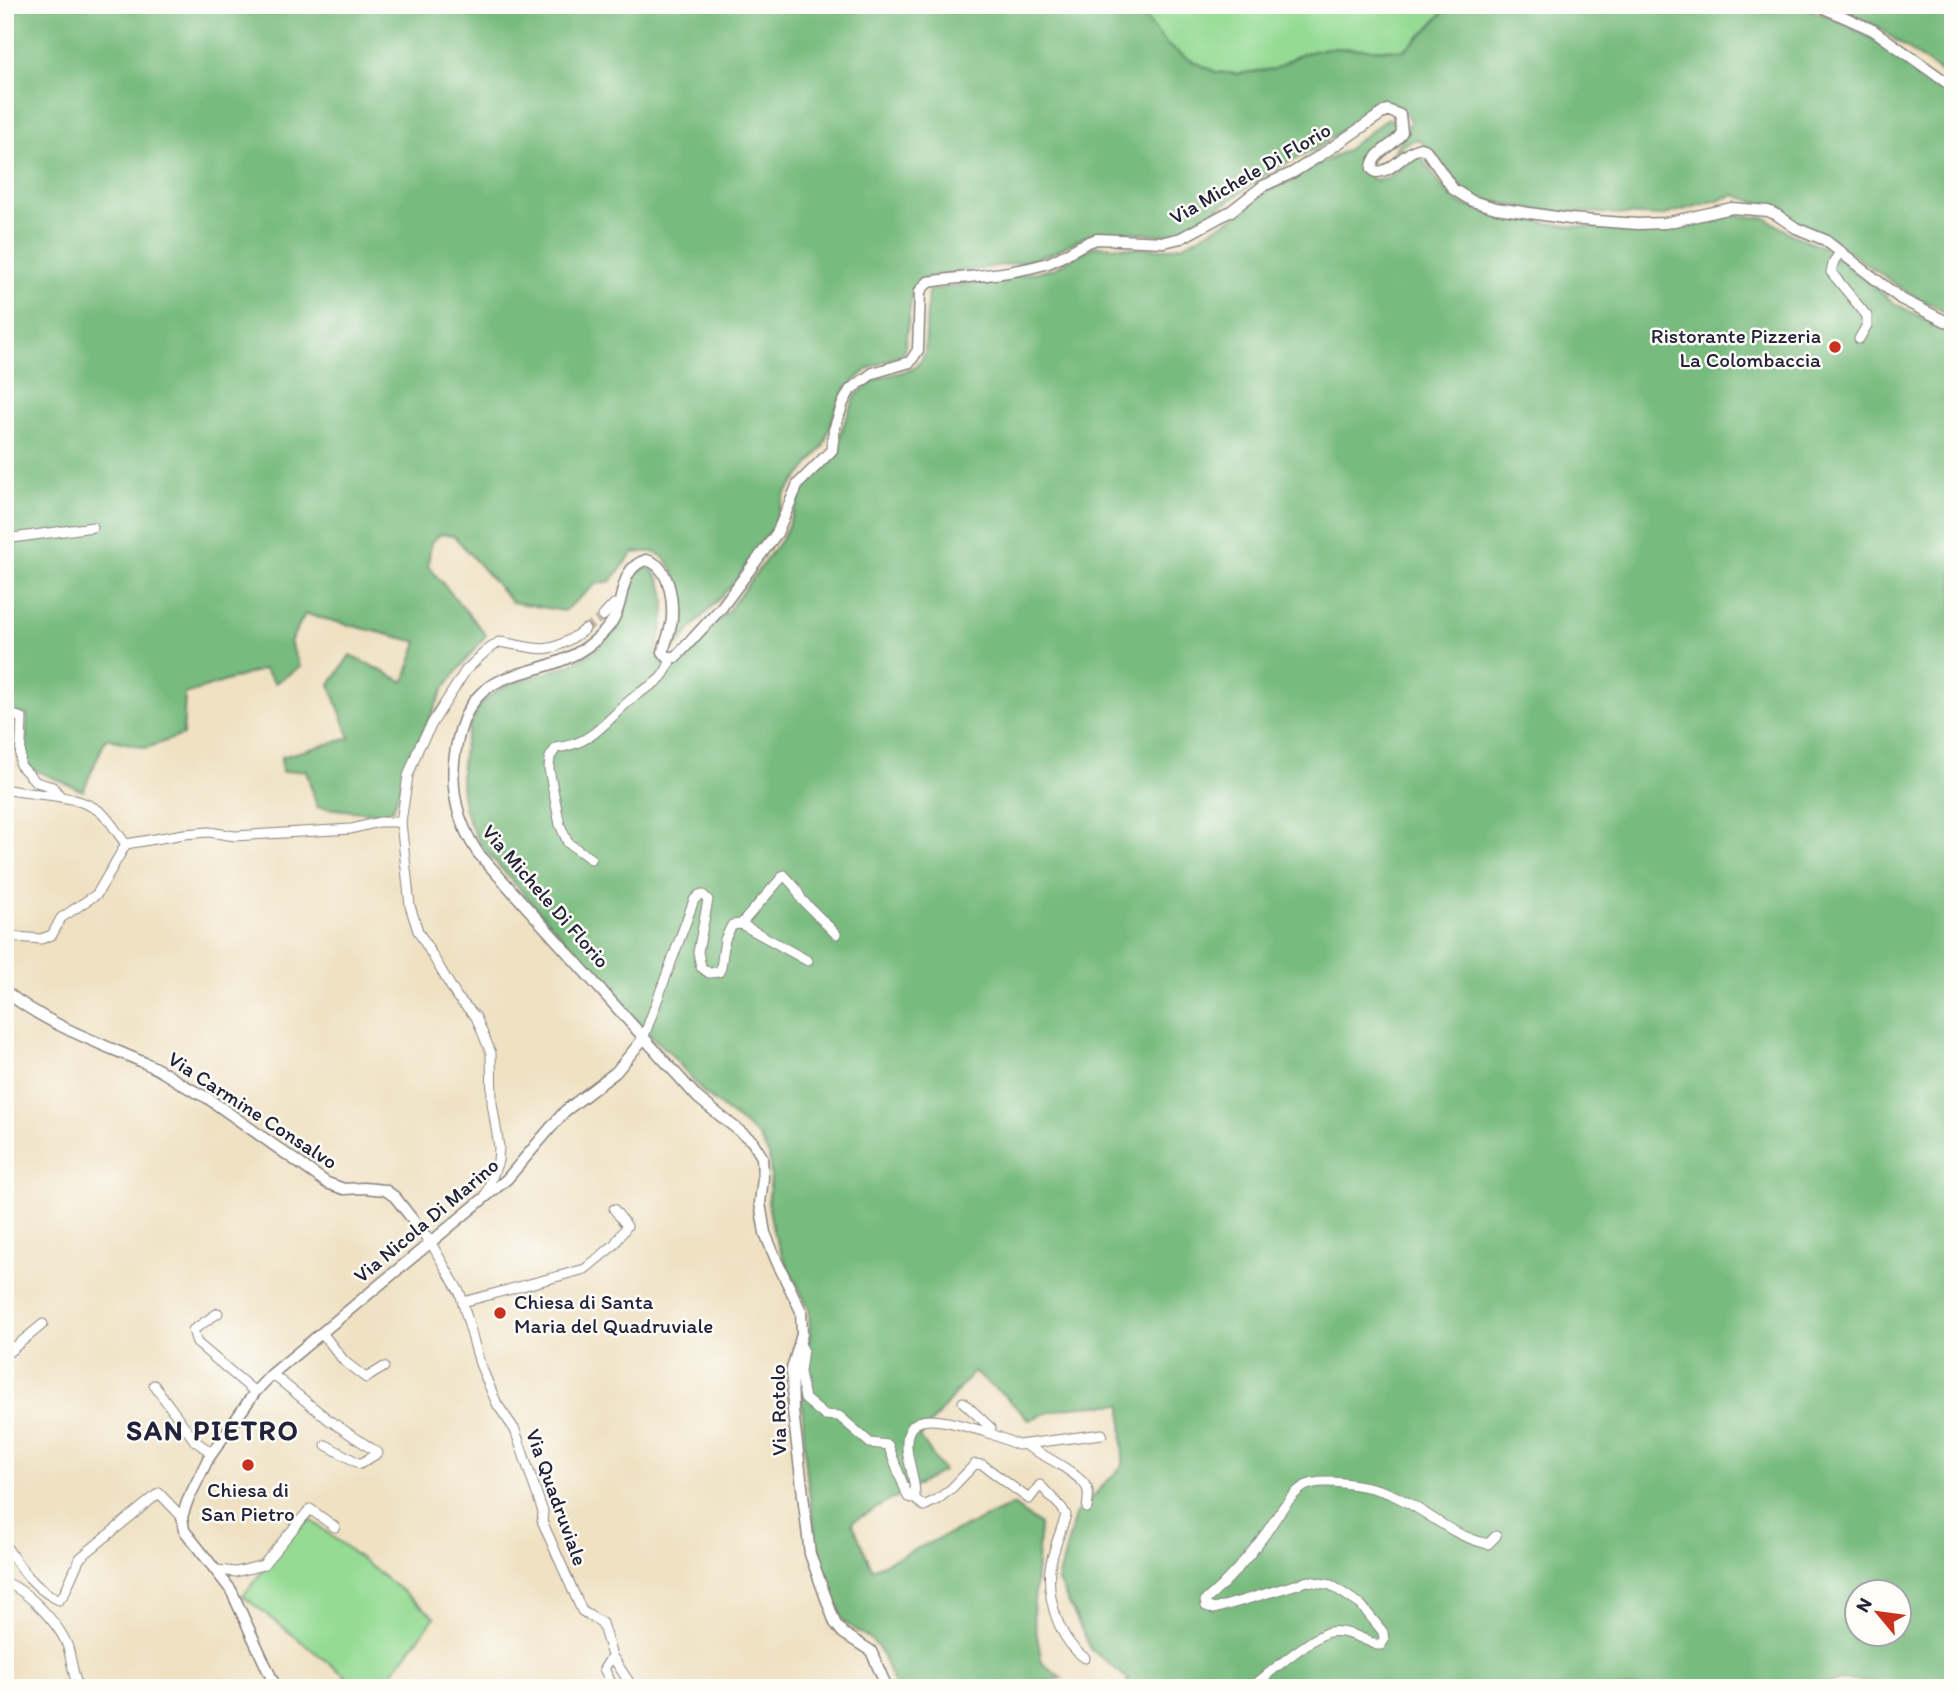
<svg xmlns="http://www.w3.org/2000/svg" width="1958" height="1693" font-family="Itim,sans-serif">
  <rect width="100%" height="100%" fill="#fdfcf7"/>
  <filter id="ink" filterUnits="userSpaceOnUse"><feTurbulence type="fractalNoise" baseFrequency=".0143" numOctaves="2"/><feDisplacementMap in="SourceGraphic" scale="14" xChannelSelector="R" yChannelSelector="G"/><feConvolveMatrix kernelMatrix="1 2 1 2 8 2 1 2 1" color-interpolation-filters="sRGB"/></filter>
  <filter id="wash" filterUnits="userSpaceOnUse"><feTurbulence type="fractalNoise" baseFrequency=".00686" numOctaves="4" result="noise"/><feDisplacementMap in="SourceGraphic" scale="28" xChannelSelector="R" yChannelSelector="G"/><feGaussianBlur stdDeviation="1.57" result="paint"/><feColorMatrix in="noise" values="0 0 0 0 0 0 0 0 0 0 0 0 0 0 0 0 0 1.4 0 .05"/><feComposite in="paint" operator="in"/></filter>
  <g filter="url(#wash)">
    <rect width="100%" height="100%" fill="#efe1c2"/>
    <!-- green -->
    <g fill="#95db94" stroke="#5c7e68" stroke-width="2">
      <polygon points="1138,5 1450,5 1424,33 1404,50 1327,48 1301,54 1274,69 1237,74 1216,72 1190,60 1167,45 1142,15"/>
      <polygon points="306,1516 435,1617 380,1688 361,1688 243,1596"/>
    </g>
    <!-- forest -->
    <g fill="#78bb7e" stroke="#4d6e5c" stroke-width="2" fill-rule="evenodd">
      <path d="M5,5H1138L1143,15L1167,45L1190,60L1216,72L1237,74L1274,69L1301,54L1327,48L1404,50L1424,33L1450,5H1579L1590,12L1598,5H1734L1760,8L1796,5L1834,18L1878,42L1953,96V316L1908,293L1836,243L1795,223L1778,210L1735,195L1661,216L1535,210L1479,199L1466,194L1437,157L1418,139L1406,143L1394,152L1411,120L1395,103L1382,102L1317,148L1271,171L1213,212L1176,233L1160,235L1130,232L1101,233L1082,238L1055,252L1029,261L927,277L916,284L912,293L904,353L868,369L846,389L838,404L823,447L785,494L774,526L733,584L694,625L675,649H673C673,640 677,631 678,622C681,603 679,567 660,555C652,550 643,552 633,553L611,581L596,584L564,611L512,602L454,536L441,534L431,542L428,566L486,635L444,688L410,759L393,809L381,814L317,807L306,770L282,772L281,757L350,738L330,685L350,655L404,682L418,642L305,614L290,642L300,667L275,683L264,669L185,694L183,735L146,748L106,738L83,791L26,766L27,715L5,712Z"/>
      <polygon points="1832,5 1953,5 1953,81 1876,26"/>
      <path d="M1388,118L1395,123L1394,133C1380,145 1364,152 1365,172L1374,180L1385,179L1419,155L1447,193L1459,203L1494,215L1569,226L1638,231L1666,230L1732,215L1766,218L1793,235L1821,246L1897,305L1953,333V1688L1841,1680L1814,1688H1122L1129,1680L1091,1649L1058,1581L1075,1515L1123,1465L1122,1405C1089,1404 1059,1406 1029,1420L1005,1396L973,1372L920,1437L943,1471L852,1522L872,1569L1013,1505L1040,1525L1033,1614L1042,1663L1062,1678L1010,1688H895C890,1675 885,1658 877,1646C868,1634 851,1631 842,1619L817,1552L806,1469L800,1370L810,1335L809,1309L784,1259L773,1231L768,1203L771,1178L769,1155L758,1136L704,1093L670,1053L648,1033L484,849C465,822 458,795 462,763C473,652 547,699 606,640C612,634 618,627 622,619C629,603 627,574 646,567C676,581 663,628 656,652L663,664L672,666L679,663L727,612L783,537L804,488L839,453L841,431L856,395L876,379L913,369L921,361L925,352L928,291L1053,269L1090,248L1098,246L1165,249L1184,245L1235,217L1266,192L1345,151ZM1856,1592H1898V1634H1856Z"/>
    </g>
  </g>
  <g filter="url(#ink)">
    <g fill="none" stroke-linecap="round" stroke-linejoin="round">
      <!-- minor-tunnel -->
      <polyline stroke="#c6bba7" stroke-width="9" stroke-dasharray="9 4.5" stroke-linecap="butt" points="585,629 603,616"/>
      <defs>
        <g id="minor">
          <polyline points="1841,251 1834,261 1831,272 1867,316 1867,325 1859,339"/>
          <polyline points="5,539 93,527"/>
          <polyline points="603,616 614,604 619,605"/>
          <polyline points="5,712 22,718 20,765 36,782 53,787 61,797"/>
          <path d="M5,789C38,797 74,792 102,813C111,821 118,835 126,844"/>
          <polyline points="126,844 184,834 209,832 235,836 351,829 379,822 401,822"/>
          <path d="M591,859L568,843L560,825L549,769L550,757L556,748C595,744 607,718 635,696C653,683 664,682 671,658"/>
          <polyline points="741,924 808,961"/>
          <polyline points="5,936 41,939 52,935 61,918 97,894 126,844"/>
          <polyline points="643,1039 694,900 699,895 703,895 708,900 698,952 701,967 709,973 719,972 721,968 725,939 732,925 741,924 784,875 795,887 802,900 836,934"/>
          <path d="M485,1197L498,1161L499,1147L492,1103L491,1053L476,1017L457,997L418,931L410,906L401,822L408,776L419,747L433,722L466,670L485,652L499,642C541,648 547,658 585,629"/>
          <polyline points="431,1243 460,1293 480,1364 497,1404 515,1430 543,1512 542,1521 582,1611 602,1623 612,1656 604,1669 614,1688"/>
          <polyline points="463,1302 585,1269 614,1245 627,1226 614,1209"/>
          <polyline points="218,1313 193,1330 197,1343 255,1392"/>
          <polyline points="323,1334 344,1361 366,1378 384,1367"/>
          <polyline points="5,1341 13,1349"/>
          <path d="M799,1343L803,1349L800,1372L805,1399L824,1415L839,1416L870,1443L888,1445L908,1497L915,1499C916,1484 911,1471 908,1456C898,1399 955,1425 987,1432L991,1428L963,1402"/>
          <polyline points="5,1355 43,1324"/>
          <polyline points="272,1374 329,1420 378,1453 360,1464 326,1445"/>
          <polyline points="154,1385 195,1441 212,1453"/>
          <polyline points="987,1432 1018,1445 1102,1434"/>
          <path d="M1025,1445C1042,1455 1074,1470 1086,1486C1090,1492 1088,1501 1087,1508"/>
          <path d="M915,1499L924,1506L938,1499L951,1489L975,1464L983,1465L1029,1499L1040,1485L1062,1508L1066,1515C1061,1532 1052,1551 1050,1569C1047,1600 1059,1640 1085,1658"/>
          <path d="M5,1545C18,1565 35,1590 59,1600L64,1594L80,1558L159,1493L182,1517"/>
          <polyline points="217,1570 236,1572 263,1565 310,1509 335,1527"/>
          <path d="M7,1583C29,1592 63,1627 69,1651C72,1664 73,1673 78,1688"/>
          <polyline points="612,1656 633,1688"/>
          <path d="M1251,1688C1265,1676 1313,1636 1329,1632C1345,1629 1363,1639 1377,1645H1381L1384,1640L1383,1632L1361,1605L1331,1585L1308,1581L1214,1609L1206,1606L1205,1601C1228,1581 1248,1558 1266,1533C1277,1517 1287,1498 1303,1487C1320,1476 1369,1486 1388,1493C1426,1508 1445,1534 1488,1544L1496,1536"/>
        </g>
        <g id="tertiary">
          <polyline points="1817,5 1873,30 1953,87"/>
          <path d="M5,991C46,1024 97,1042 145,1063C167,1072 184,1088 206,1097L327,1183L344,1189L364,1188L385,1190L395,1197L431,1243"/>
          <polyline points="276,1688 231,1590 184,1530 182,1517 187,1502 208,1459 255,1392 272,1374 507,1179 565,1111 616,1072 643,1039"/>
          <path d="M887,1688L871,1651L843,1633L835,1623L810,1554L793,1411L792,1369L802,1334L801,1311L777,1262L765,1233L760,1203L763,1178L762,1157L752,1141L698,1098L478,853C459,825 451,796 454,762C467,645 541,694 601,635C606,630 611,624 614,618C625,599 619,568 646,560C669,565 673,598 672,618C671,630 666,641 663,652L667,657H676L722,607L777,533L798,484L832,450L834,430L843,403L850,390L873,373L910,362L918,350L920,291L928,282C967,276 1010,275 1048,263C1065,257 1079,244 1097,239L1164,242L1181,238L1231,211L1263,186L1292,173L1321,155L1387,110L1400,115L1402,132C1395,147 1372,151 1372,169L1376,172C1394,172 1403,152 1420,148L1426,150L1453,189L1472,201L1496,208L1570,219L1638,224L1665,223L1732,208L1768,211L1777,215L1796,228L1825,240L1901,299L1953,325"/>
        </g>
      </defs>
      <!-- minor casing -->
      <use href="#minor" stroke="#88827e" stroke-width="11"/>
      <!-- tertiary casing -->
      <use href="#tertiary" stroke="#88827e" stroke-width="13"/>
      <!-- minor -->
      <use href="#minor" stroke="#fff" stroke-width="9"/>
      <!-- tertiary -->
      <use href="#tertiary" stroke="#fff" stroke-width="10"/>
    </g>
  </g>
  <!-- markers -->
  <g fill="#c8321e" stroke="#fdfcf7" stroke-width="2.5">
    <circle cx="1835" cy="347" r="7"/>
    <circle cx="500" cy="1313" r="7"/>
    <circle cx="248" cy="1465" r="7"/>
  </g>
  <g text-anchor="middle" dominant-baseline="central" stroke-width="5" stroke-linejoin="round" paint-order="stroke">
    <!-- street labels -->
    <g font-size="21" fill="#22223b" stroke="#fdfcf7">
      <text transform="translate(1250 173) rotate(-30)">Via Michele Di Florio</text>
      <text transform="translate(546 896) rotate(49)">Via Michele Di Florio</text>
      <text transform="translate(253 1110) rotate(33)">Via Carmine Consalvo</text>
      <text transform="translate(426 1220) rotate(-40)">Via Nicola Di Marino</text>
      <text transform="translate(778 1410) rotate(-91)">Via Rotolo</text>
      <text transform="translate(557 1497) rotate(70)">Via Quadruviale</text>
    </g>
    <!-- poi labels -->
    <g font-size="21" fill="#22223b" stroke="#fdfcf7" text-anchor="end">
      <text x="1821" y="335">Ristorante Pizzeria<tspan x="1821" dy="24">La Colombaccia</tspan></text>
      <text x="514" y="1301" text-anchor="start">Chiesa di Santa<tspan x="514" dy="24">Maria del Quadruviale</tspan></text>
      <text x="248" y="1489" text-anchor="middle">Chiesa di<tspan x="248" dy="24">San Pietro</tspan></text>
    </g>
    <!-- district labels -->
    <g font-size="28" font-weight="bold" letter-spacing="2" fill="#22223b" stroke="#fdfcf7">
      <text x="213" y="1430">SAN PIETRO</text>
    </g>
  </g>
  <!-- margin -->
  <rect width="1958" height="1693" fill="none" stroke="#fdfcf7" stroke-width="28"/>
  <!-- north arrow -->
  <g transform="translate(1878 1613) rotate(299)"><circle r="33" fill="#fdfcf7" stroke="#a5a5ac" stroke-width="2"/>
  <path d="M0-5L12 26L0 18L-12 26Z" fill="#c8321e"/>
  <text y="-10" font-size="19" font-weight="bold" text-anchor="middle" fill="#22223b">N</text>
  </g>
</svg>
